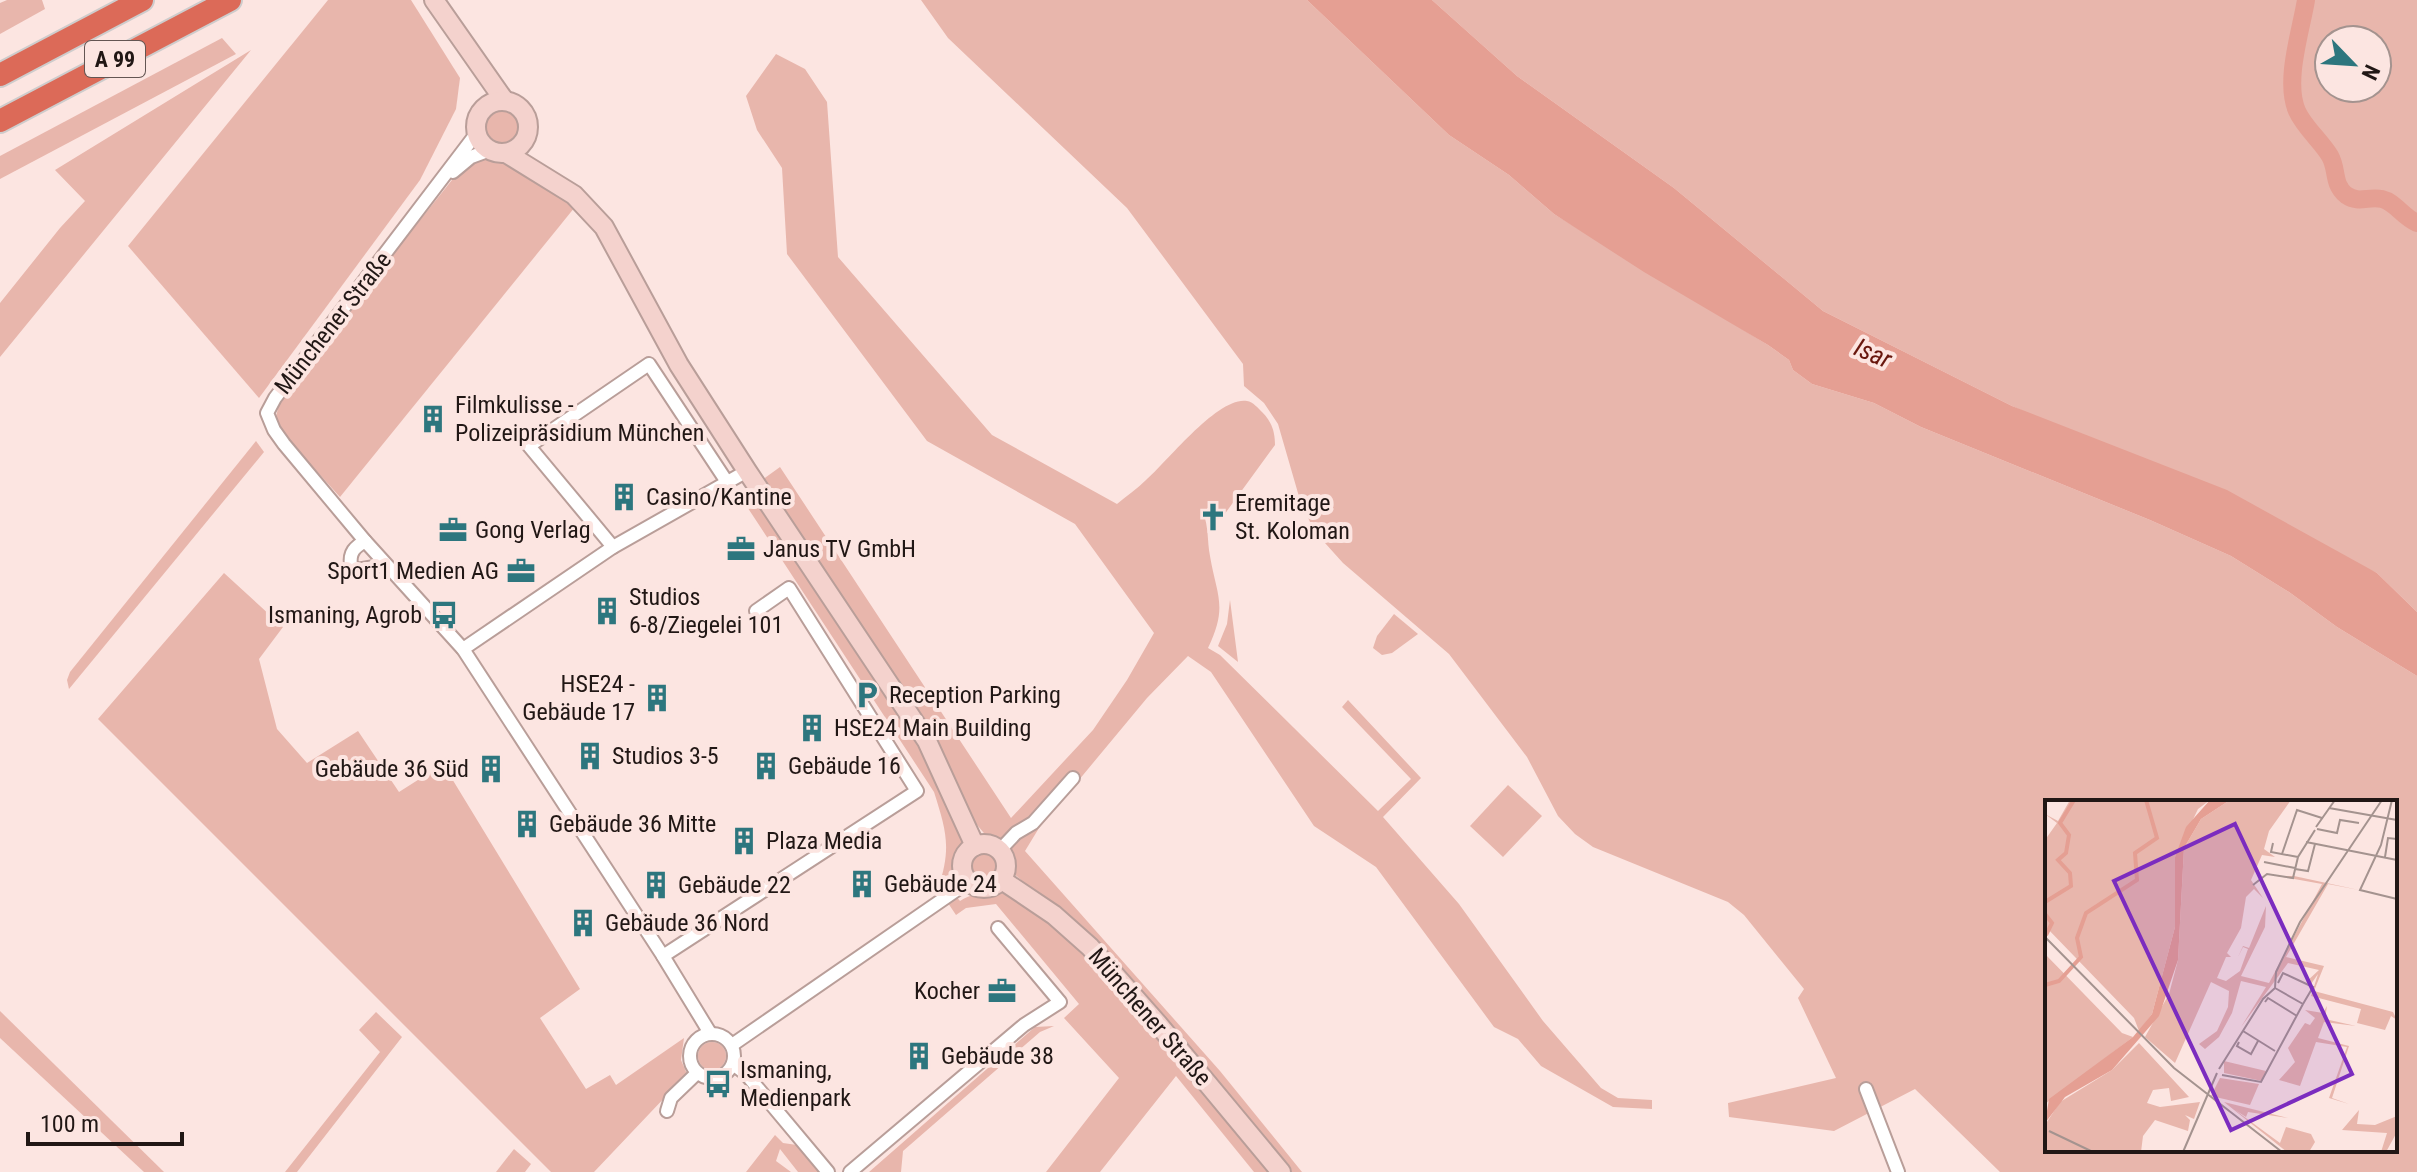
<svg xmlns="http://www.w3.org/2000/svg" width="2417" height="1172" font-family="'Roboto Condensed',sans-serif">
  <rect width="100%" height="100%" fill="#fce5e1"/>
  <!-- green -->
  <g fill="#e8b6ac" fill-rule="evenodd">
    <polygon points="7,0 42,0 45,9 0,34 0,3"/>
    <polygon points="328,0 411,0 460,78 456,109 420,180 259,398 128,246"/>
    <path d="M921,0H1307L1449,135L1509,175L1554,214L1768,345L1789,360L1793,370L1812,384L1874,403L1921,427L2150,520L2231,556L2289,592L2337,627L2417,676V1172H2000L1915,1089L1834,1131L1729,1117L1728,1103L1836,1078L1798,998L1804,989L1744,915L1728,902L1593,847L1575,834L1558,816L1527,757L1449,654L1343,563L1325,543L1310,522L1300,500L1278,424L1264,403L1244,386L1243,364L1127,208L948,38ZM2047,802H2395V1150H2047Z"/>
    <path d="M1432,0H2417V612L2377,573L2012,406L1823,311L1674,188L1517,76ZM2329,40H2377V88H2329Z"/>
    <polygon points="222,38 236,54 0,179 0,156"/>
    <polygon points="251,50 0,357 0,303 60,228 85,201 55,170"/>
    <path d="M776,54L805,69L827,102L838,257L992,435L1117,504C1126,496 1137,489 1146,480C1167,462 1218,396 1247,401C1253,402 1258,408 1262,412C1272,422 1275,432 1275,445L1224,515L1208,508L1203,512C1209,528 1207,540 1210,556C1217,597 1228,606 1208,648L1220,655L1378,811L1411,779L1342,707L1348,700L1421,778L1383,817L1459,904L1543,1021L1601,1088L1618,1098L1652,1100V1109L1613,1107L1541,1066L1518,1039L1494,1027L1376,867L1314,826L1211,672L1188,656L1147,698L1039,828L1025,851L1220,1071L1302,1172H1254L1176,1076L1100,1172H1046L1119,1078L1064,1018L1079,1004L996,904L966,908L956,915L938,888C952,848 946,830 934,792L740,496L780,467L1011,818L1093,730L1127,680L1154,633L1075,524L927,441L787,254L782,168L757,130L746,96ZM972,819L989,839L999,840L1010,831L1008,850L1013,861V873L1027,885L1018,898C998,890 979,889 960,901L949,888C961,871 964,845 959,825Z"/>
    <circle cx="502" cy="127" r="19"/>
    <polygon points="485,157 510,159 575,207 340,497 280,431 276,416 281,398 293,379 456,175 470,161"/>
    <polygon points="256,441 264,452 69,689 67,680 70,672"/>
    <polygon points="224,573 283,627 259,659 277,729 307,763 358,731 399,792 443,764 580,989 540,1018 586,1089 610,1075 616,1085 684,1038 681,1060 687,1074 594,1172 551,1172 98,719"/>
    <polygon points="1230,600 1238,662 1218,646 1227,624"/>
    <polygon points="1394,614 1418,634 1392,653 1382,655 1373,648 1377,636"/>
    <polygon points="1508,785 1542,816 1503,857 1470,826"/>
    <circle cx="984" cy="866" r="16"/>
    <polygon points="0,1011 164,1172 144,1172 0,1038"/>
    <polygon points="376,1012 402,1037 297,1172 285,1172 380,1052 359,1030"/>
    <polygon points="1054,1026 1040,1032 903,1151 901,1172 869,1172 1035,1027"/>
    <circle cx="712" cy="1056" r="14"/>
    <polygon points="775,1135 783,1143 797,1145 821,1172 798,1172 780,1149 776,1161 791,1172 746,1172"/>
    <polygon points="514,1149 531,1164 525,1172 496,1172"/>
  </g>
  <!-- water -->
  <polygon fill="#e59f93" points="1307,0 1432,0 1517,76 1674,188 1823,311 2012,406 2227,490 2377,573 2417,612 2417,676 2337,627 2289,592 2231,556 2150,520 1921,427 1874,403 1812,384 1793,370 1789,360 1768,345 1644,272 1554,214 1509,175 1449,135"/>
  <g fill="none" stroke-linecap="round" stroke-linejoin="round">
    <!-- river -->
    <path stroke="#e59f93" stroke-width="18" d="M2306,0C2301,31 2284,81 2297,111C2304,127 2321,141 2330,156C2338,170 2332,183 2346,195C2359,204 2368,196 2382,199C2395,202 2403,217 2417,223"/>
    <defs>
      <g id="street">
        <polyline points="476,134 275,398 267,413 274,430 284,444 365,541 463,649 663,956 710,1033"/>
        <polyline points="453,172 471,157 490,150"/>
        <path d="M365,541C355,547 349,552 351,565L357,570L386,565"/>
        <polyline points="613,547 529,446 649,364 727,482"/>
        <polyline points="463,649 613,547 747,471"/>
        <polyline points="1000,850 1016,833 1033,823 1073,778"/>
        <polyline points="663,956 917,791 789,588 756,611"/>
        <circle cx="712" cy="1056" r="22"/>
        <polyline points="732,1045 968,882"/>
        <polyline points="733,1064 746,1074 828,1172"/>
        <polyline points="1866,1089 1898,1172"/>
        <polyline points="667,1111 671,1098 697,1073"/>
        <polyline points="850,1172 1024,1025 1060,1002 998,928"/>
      </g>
      <g id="secondary">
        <polyline points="434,0 504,100"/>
        <circle cx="502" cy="127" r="26"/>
        <polyline points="506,153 574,195 604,227 679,365 747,471 927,741 975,846"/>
        <circle cx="984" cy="866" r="22"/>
        <polyline points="1002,880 1054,915 1090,947 1158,1024 1281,1172"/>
      </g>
      <g id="highway">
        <polyline points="0,75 142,0"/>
        <polyline points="0,121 230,0"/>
      </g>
    </defs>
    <!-- street casing -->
    <use href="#street" stroke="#b99e99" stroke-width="16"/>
    <!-- secondary casing -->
    <use href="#secondary" stroke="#b99e99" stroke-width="22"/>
    <!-- highway casing -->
    <use href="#highway" stroke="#cecccc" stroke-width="26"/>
    <!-- street -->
    <use href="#street" stroke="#fff" stroke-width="12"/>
    <!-- secondary -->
    <use href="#secondary" stroke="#f4d2cd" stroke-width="18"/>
    <!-- highway -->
    <use href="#highway" stroke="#dc6a58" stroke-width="22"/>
  </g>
  <!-- icons -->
  <defs>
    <symbol id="building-bare" viewBox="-9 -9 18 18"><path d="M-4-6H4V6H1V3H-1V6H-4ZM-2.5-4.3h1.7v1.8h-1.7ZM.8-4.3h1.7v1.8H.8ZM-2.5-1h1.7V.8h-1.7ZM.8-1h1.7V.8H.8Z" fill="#2d767e" stroke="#fce5e1" stroke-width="2.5" paint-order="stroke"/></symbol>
    <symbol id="church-bare" viewBox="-9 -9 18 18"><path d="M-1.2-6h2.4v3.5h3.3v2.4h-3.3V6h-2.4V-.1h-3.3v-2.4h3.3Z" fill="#2d767e" stroke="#fce5e1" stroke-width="2.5" paint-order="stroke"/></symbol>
    <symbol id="office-bare" viewBox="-9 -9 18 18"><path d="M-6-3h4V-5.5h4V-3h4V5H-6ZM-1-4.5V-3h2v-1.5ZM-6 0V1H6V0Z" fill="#2d767e" stroke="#fce5e1" stroke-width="2.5" paint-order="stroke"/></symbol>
    <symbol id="bus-bare" viewBox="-9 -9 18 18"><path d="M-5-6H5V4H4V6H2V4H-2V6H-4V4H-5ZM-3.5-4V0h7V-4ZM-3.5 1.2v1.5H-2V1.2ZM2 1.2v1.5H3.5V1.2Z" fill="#2d767e" stroke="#fce5e1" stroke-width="2.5" paint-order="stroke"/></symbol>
    <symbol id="parking-bare" viewBox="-9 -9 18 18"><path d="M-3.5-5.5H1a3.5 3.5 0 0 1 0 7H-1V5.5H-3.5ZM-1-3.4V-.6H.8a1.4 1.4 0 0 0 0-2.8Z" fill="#2d767e" stroke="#fce5e1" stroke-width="2.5" paint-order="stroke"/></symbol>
  </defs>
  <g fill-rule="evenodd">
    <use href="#building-bare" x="413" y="399" width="40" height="40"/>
    <use href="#building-bare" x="604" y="477" width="40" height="40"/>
    <use href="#church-bare" x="1193" y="497" width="40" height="40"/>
    <use href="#office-bare" x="433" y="510" width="40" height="40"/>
    <use href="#office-bare" x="721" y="529" width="40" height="40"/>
    <use href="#office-bare" x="501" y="551" width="40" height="40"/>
    <use href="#building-bare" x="587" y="591" width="40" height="40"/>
    <use href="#bus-bare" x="424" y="595" width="40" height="40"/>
    <use href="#parking-bare" x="847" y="675" width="40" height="40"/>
    <use href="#building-bare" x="637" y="678" width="40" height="40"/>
    <use href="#building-bare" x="792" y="708" width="40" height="40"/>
    <use href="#building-bare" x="570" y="736" width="40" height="40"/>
    <use href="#building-bare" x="746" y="746" width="40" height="40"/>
    <use href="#building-bare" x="471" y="749" width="40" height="40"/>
    <use href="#building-bare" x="507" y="804" width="40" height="40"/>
    <use href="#building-bare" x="724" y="821" width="40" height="40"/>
    <use href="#building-bare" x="842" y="864" width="40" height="40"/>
    <use href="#building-bare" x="636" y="865" width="40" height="40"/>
    <use href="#building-bare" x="563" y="903" width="40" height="40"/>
    <use href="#office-bare" x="982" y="971" width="40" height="40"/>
    <use href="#building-bare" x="899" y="1036" width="40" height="40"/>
    <use href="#bus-bare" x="698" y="1064" width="40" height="40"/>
  </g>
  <g text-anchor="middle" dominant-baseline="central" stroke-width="8" stroke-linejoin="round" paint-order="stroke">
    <!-- shield labels -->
    <rect fill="#fce5e1" stroke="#635552" stroke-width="2" x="85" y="41" width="60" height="36" rx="6"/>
    <g font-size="22" font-weight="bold" fill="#211715">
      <text x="115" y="59">A 99</text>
    </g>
    <!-- street labels -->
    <g font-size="24" fill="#211715" stroke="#fce5e1">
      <text transform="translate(333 323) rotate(-52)">Münchener Straße</text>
      <text transform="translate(1150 1017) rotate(49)">Münchener Straße</text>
    </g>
    <!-- poi labels -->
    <g font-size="24" fill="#211715" stroke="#fce5e1" text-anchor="start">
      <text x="455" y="405">Filmkulisse -<tspan x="455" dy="28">Polizeipräsidium München</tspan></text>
      <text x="646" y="497">Casino/Kantine</text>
      <text x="1235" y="503">Eremitage<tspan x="1235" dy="28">St. Koloman</tspan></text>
      <text x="475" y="530">Gong Verlag</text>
      <text x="763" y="549">Janus TV GmbH</text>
      <text x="499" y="571" text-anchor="end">Sport1 Medien AG</text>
      <text x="629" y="597">Studios<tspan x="629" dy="28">6-8/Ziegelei 101</tspan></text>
      <text x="422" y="615" text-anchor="end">Ismaning, Agrob</text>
      <text x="635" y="684" text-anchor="end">HSE24 -<tspan x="635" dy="28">Gebäude 17</tspan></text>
      <text x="889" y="695">Reception Parking</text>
      <text x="834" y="728">HSE24 Main Building</text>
      <text x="612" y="756">Studios 3-5</text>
      <text x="788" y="766">Gebäude 16</text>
      <text x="469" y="769" text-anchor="end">Gebäude 36 Süd</text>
      <text x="549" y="824">Gebäude 36 Mitte</text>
      <text x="766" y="841">Plaza Media</text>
      <text x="884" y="884">Gebäude 24</text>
      <text x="678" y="885">Gebäude 22</text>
      <text x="605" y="923">Gebäude 36 Nord</text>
      <text x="980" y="991" text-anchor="end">Kocher</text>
      <text x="941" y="1056">Gebäude 38</text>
      <text x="740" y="1070">Ismaning,<tspan x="740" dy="28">Medienpark</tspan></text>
    </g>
    <!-- water labels -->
    <g font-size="26" font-style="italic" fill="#69170e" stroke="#fce5e1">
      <text transform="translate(1873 353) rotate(23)">Isar</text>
    </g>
  </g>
  <!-- overview -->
  <g transform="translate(2045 800)">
    <rect width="352" height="352" fill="#fce5e1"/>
    <path d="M25,0H165L153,9L130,57V127L107,214L94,231L89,218L0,126V40L12,23L0,14L13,21ZM185,0H246L224,31L219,49L230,57L217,55L206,80L218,98L209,89L201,97L196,128L182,153L186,157H181L172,178L181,181L195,171L203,149L198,147L193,157L198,146L204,148L221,106L220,127L196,176L224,183L277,84L232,76H249L314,90L283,84L241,157L279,166L269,191L348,212L352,220L346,216L340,230L312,223L316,209L266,196L273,174L266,184L261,182L274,170L243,163L196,227L221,187L196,181L187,213L174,237L160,249L154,244L172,231L183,207L184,191L166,182L130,263L100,237L124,194L133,160L139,48L156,19ZM0,154L77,233L88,237L0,304ZM282,206L280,219L311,226L279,222L273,238L304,246L287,298L304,304L284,298L302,247L271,242L255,286L234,280L250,262L243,248L260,223L265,225L270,218L260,210L278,213ZM94,243L144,297L126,301L124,288L108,290L102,303L115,307L155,302L149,319L140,315L145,320L143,331L110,320L98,336L96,352H0V325L15,302L67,270ZM179,261L221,271L217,281L179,273ZM175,278L214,284L205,305L166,296ZM179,302L243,318L203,312L201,317L190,310L235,343L241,327L266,334L270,342L264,352H242ZM314,310L312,324L330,325L352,316V332L341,352H336L342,333L297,330Z" fill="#e8b6ac"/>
    <path d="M165,0H185L156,19L139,48L133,160L114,216L67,270L20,297L0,323L4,299L88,237L107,214L130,127V57L141,27Z" fill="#e59f93"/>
    <path fill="none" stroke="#e59f93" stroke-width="4" d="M0,102L26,86L25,73L13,60L21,53L24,35L15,23L29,0M0,114L7,123L1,135M0,185L14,181L36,157L32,138L41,113L92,80L90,53L112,38L101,0"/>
    <path fill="none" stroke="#a4938f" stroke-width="2" d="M347,0L336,45L315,90L352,99M284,8L352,20M271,27L290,0M272,29L292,33L295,20L314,23M261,42L352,60M228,43L226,52L253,57M237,54L252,10L277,18M340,57L343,38L352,39M219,62L250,68M250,69L263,71L270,44M208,85L222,74L248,78L253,57L270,30M0,137L129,268L237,352M233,183L238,173L268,187L258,204M230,188L258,204M220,202L223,198L252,216M198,231L230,251M194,242L192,246L206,254L213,241M174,269L218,199L230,188L231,172L255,122L337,0M177,275L216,282L258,204M4,331L48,352M138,352L172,273"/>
    <path fill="#7b2cbf" fill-opacity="0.15" stroke="#7b2cbf" stroke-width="4" d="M190,24L307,274L186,330L69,81Z"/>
    <rect width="352" height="352" fill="none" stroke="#211715" stroke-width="4"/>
  </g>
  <!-- north arrow -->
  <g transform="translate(2353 64) rotate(115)"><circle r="38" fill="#fce5e1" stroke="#a4938f" stroke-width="2"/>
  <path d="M0-6L14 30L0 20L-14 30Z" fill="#2d767e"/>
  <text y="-12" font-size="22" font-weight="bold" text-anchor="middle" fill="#211715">N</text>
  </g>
  <!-- scale -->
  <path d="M28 1132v12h154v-12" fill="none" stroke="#211715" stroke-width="4"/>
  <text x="40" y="1132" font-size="24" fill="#211715" stroke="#fce5e1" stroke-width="6" paint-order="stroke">100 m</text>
</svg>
